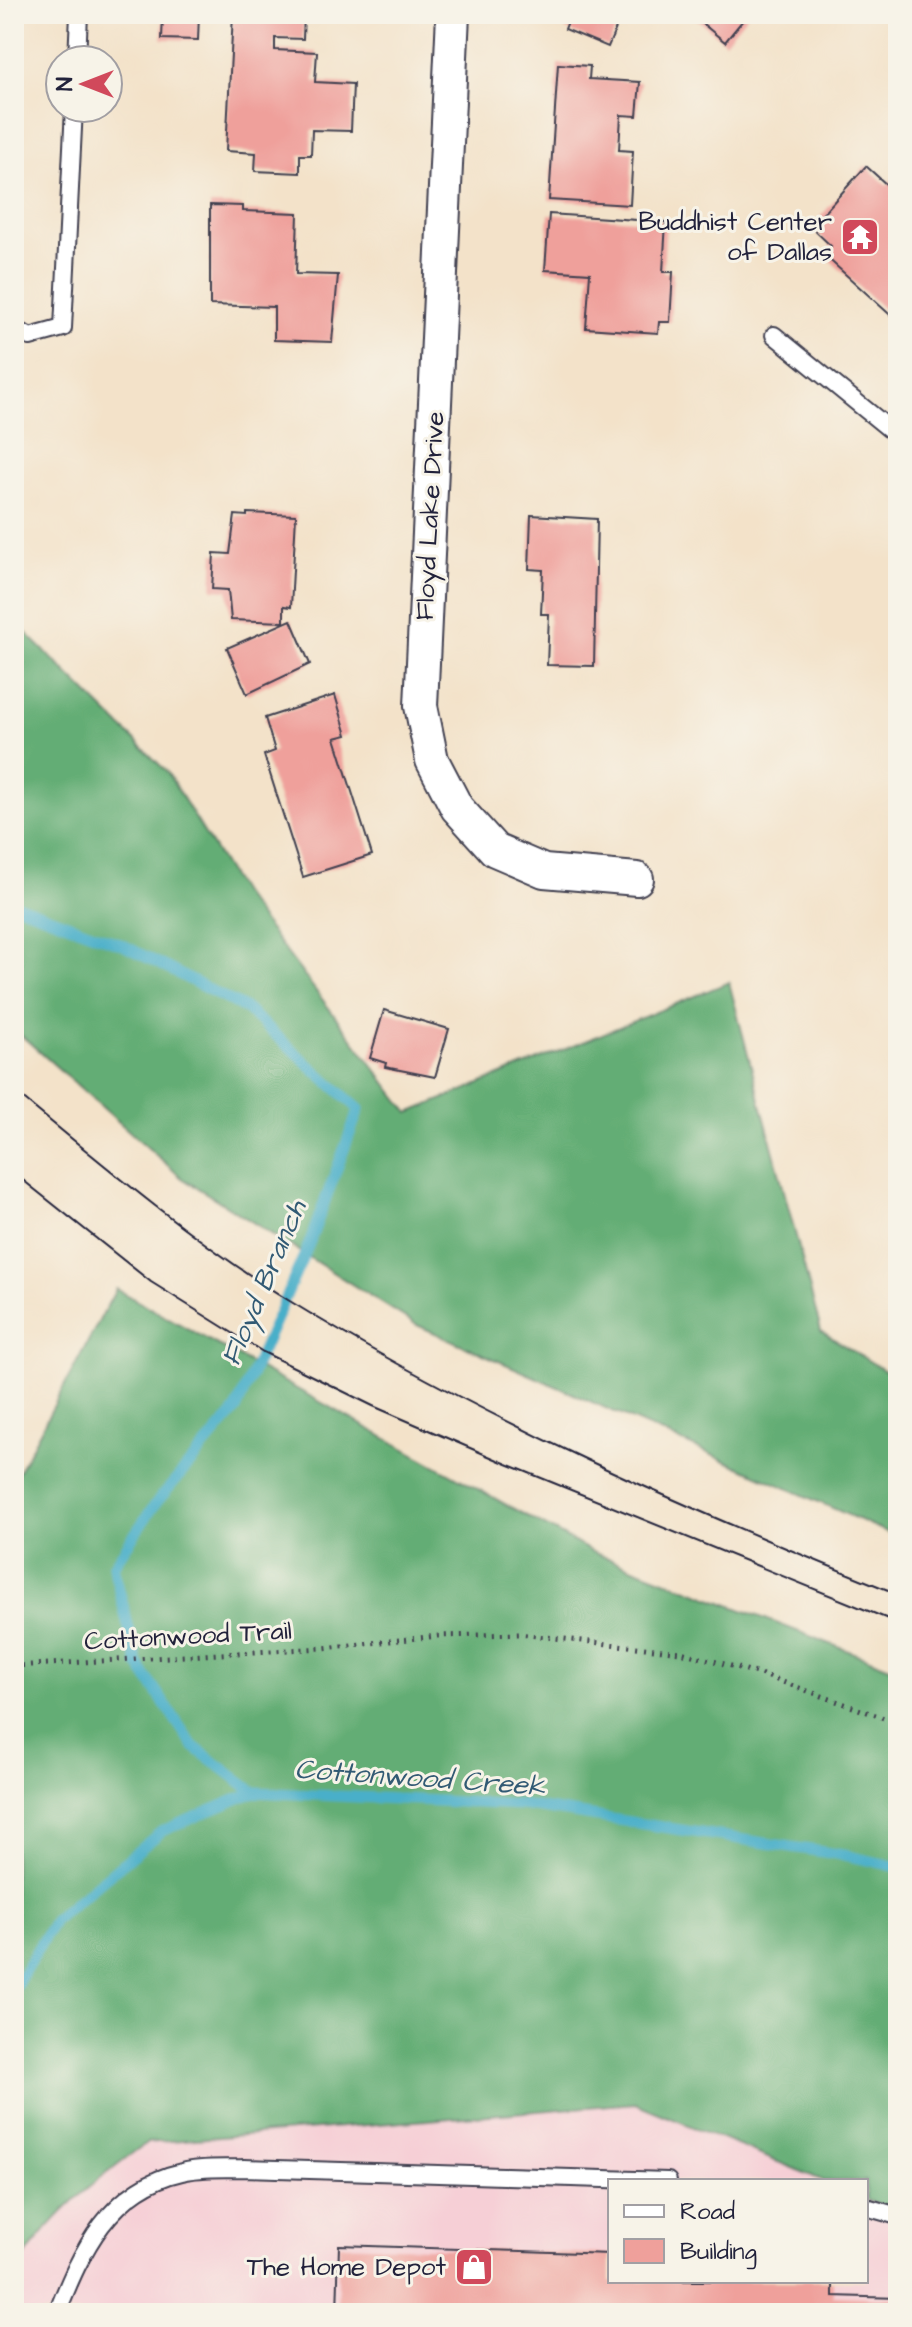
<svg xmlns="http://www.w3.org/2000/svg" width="912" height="2327" font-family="'Architects Daughter',sans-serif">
  <rect width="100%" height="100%" fill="#f7f3e8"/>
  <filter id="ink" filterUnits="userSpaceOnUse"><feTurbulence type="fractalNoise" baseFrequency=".0125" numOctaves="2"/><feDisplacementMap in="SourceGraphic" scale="16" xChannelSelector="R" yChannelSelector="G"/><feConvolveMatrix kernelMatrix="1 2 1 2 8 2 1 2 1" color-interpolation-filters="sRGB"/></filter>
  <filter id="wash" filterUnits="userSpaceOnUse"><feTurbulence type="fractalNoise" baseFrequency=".006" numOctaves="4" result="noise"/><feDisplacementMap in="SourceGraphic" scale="32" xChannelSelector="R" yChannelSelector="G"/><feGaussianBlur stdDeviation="1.8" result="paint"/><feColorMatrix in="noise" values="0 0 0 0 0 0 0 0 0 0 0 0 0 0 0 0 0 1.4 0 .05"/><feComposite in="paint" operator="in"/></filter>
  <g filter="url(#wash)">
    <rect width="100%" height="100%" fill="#f3e2c9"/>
    <!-- built -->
    <polygon fill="#f6cfd6" points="635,2103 824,2181 610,2181 610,2281 866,2281 866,2199 898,2212 898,2313 14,2313 14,2274 30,2248 82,2189 146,2143"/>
    <!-- forest -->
    <g fill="#64ad75" stroke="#436858" stroke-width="2">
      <polygon points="14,621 167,772 241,893 409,1113 729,982 821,1331 898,1379 898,1537 417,1325 182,1178 14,1029"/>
      <path d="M116,1289L592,1552L898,1670V2212L866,2199V2181H824L635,2103L146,2143C94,2181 47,2218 14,2274V1480Z"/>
    </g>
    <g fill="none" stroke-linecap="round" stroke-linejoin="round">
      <!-- stream -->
      <g stroke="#4aafc9" stroke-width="11">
        <polyline points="14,904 123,945 246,1009 359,1109 309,1244 236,1410 156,1503 113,1566 138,1664 193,1746 254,1792"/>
        <polyline points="14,1989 55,1919 162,1831 254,1792 521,1805 849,1856 898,1867"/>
      </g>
    </g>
    <g id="blocks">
      <!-- building -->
      <g fill="#efa09b">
        <polygon points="163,14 199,14 198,40 162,39"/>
        <polygon points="233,14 304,14 303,39 275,38 275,50 317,52 315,82 353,84 351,131 312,130 311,155 300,155 300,173 255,171 256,153 226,151"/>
        <polygon points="571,14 622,14 608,47 565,29"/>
        <polygon points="691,14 748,14 725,42"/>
        <polygon points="558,64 590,66 589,79 640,82 637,116 621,115 619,150 633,151 630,205 549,200"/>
        <polygon points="866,166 887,185 893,179 898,183 898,322 823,254 831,246 811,227"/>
        <polygon points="210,205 243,206 243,211 298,213 296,274 338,275 332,342 274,340 274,307 210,305"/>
        <polygon points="549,214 666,222 663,272 673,272 670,322 659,322 658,333 586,328 590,273 545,270"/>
        <polygon points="247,513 296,515 291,607 284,606 284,622 231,620 228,590 212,589 214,553 230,554 235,515 247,516"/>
        <polygon points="531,515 597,519 594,666 547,665 549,614 541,614 543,570 529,569"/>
        <polygon points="291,620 310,664 247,694 227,648"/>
        <polygon points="335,695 347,735 335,738 372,855 303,877 264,755 275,751 265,718"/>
        <polygon points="384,1010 449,1029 435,1077 385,1067 386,1063 370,1058"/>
        <polygon points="339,2245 610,2254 610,2281 833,2281 833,2296 898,2298 898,2313 337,2313"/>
      </g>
    </g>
  </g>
  <g filter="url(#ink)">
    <use href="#blocks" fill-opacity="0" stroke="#413f50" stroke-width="2"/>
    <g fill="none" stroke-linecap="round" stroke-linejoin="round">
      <defs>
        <g id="service">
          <polyline points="77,60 79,14"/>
          <polyline points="14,328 30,337 63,328 74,108"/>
          <polyline points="774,335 898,436"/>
          <polyline points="866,2207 898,2216"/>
          <path d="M57,2313C81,2251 110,2188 182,2172C201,2167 224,2169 244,2168L668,2181"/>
        </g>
        <polyline id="minor" points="453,14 421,706 432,760 457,808 495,850 544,871 637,879"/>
      </defs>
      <!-- service casing -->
      <use href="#service" stroke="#413f50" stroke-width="20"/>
      <!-- minor casing -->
      <use href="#minor" stroke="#413f50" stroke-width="36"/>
      <!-- path -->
      <polyline stroke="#413f50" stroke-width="5" stroke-dasharray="2 6" stroke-linecap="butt" points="14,1666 323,1648 438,1636 519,1634 681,1652 760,1674 898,1723"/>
      <!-- service -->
      <use href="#service" stroke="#fff" stroke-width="16"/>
      <!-- minor -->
      <use href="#minor" stroke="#fff" stroke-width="32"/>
      <!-- tram -->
      <g stroke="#22223b" stroke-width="2">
        <path d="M14,1091C102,1164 191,1239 288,1300C480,1418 689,1510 898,1594"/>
        <polyline points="14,1173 151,1282 263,1352 373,1406 507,1464 898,1623"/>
      </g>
    </g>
  </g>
  <!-- icons -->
  <defs>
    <symbol id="temple-square" viewBox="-11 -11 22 22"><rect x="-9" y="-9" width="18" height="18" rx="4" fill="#d1495b" stroke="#f7f3e8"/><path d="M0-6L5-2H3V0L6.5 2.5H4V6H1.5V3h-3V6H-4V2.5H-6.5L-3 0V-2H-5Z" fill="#fff"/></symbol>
    <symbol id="shop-square" viewBox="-11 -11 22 22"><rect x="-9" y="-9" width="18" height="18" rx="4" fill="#d1495b" stroke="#f7f3e8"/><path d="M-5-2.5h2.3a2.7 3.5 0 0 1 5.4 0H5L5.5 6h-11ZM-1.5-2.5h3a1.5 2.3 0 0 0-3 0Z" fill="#fff"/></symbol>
  </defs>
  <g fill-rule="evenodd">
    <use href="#temple-square" x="838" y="215" width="44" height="44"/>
    <use href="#shop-square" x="452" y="2245" width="44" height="44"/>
  </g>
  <g text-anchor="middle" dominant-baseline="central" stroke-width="6" stroke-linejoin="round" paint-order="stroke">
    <!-- poi labels -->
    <g font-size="26" fill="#22223b" stroke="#f7f3e8" text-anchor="end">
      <text x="832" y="222">Buddhist Center<tspan x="832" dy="30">of Dallas</tspan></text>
      <text x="446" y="2267">The Home Depot</text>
    </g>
    <!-- street labels -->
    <g font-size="26" fill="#22223b" stroke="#f7f3e8">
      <text transform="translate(430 516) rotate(-87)">Floyd Lake Drive</text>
      <text transform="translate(188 1636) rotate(-3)">Cottonwood Trail</text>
    </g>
    <!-- water labels -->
    <g font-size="28" font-style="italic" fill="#325a74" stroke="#f7f3e8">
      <text transform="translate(264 1283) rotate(-67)">Floyd Branch</text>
      <text transform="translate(420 1778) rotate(4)">Cottonwood Creek</text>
    </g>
  </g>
  <!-- margin -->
  <rect width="912" height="2327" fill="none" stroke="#f7f3e8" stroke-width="48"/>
  <!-- legend -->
  <rect x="608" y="2179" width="260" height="104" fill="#f7f3e8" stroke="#a29fa3" stroke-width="2"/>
  <rect x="624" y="2205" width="40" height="12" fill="#ffffff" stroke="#a29fa3" stroke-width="2"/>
  <text x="680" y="2219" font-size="24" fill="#22223b">Road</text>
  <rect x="624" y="2239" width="40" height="24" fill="#efa09b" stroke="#a29fa3" stroke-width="2"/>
  <text x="680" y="2259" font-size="24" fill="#22223b">Building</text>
  <!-- north arrow -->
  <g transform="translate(84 84) rotate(270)"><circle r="38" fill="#f7f3e8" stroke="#a29fa3" stroke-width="2"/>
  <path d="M0-6L14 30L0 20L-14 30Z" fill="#d1495b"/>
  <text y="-12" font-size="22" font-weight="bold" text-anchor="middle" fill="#22223b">N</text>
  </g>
</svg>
